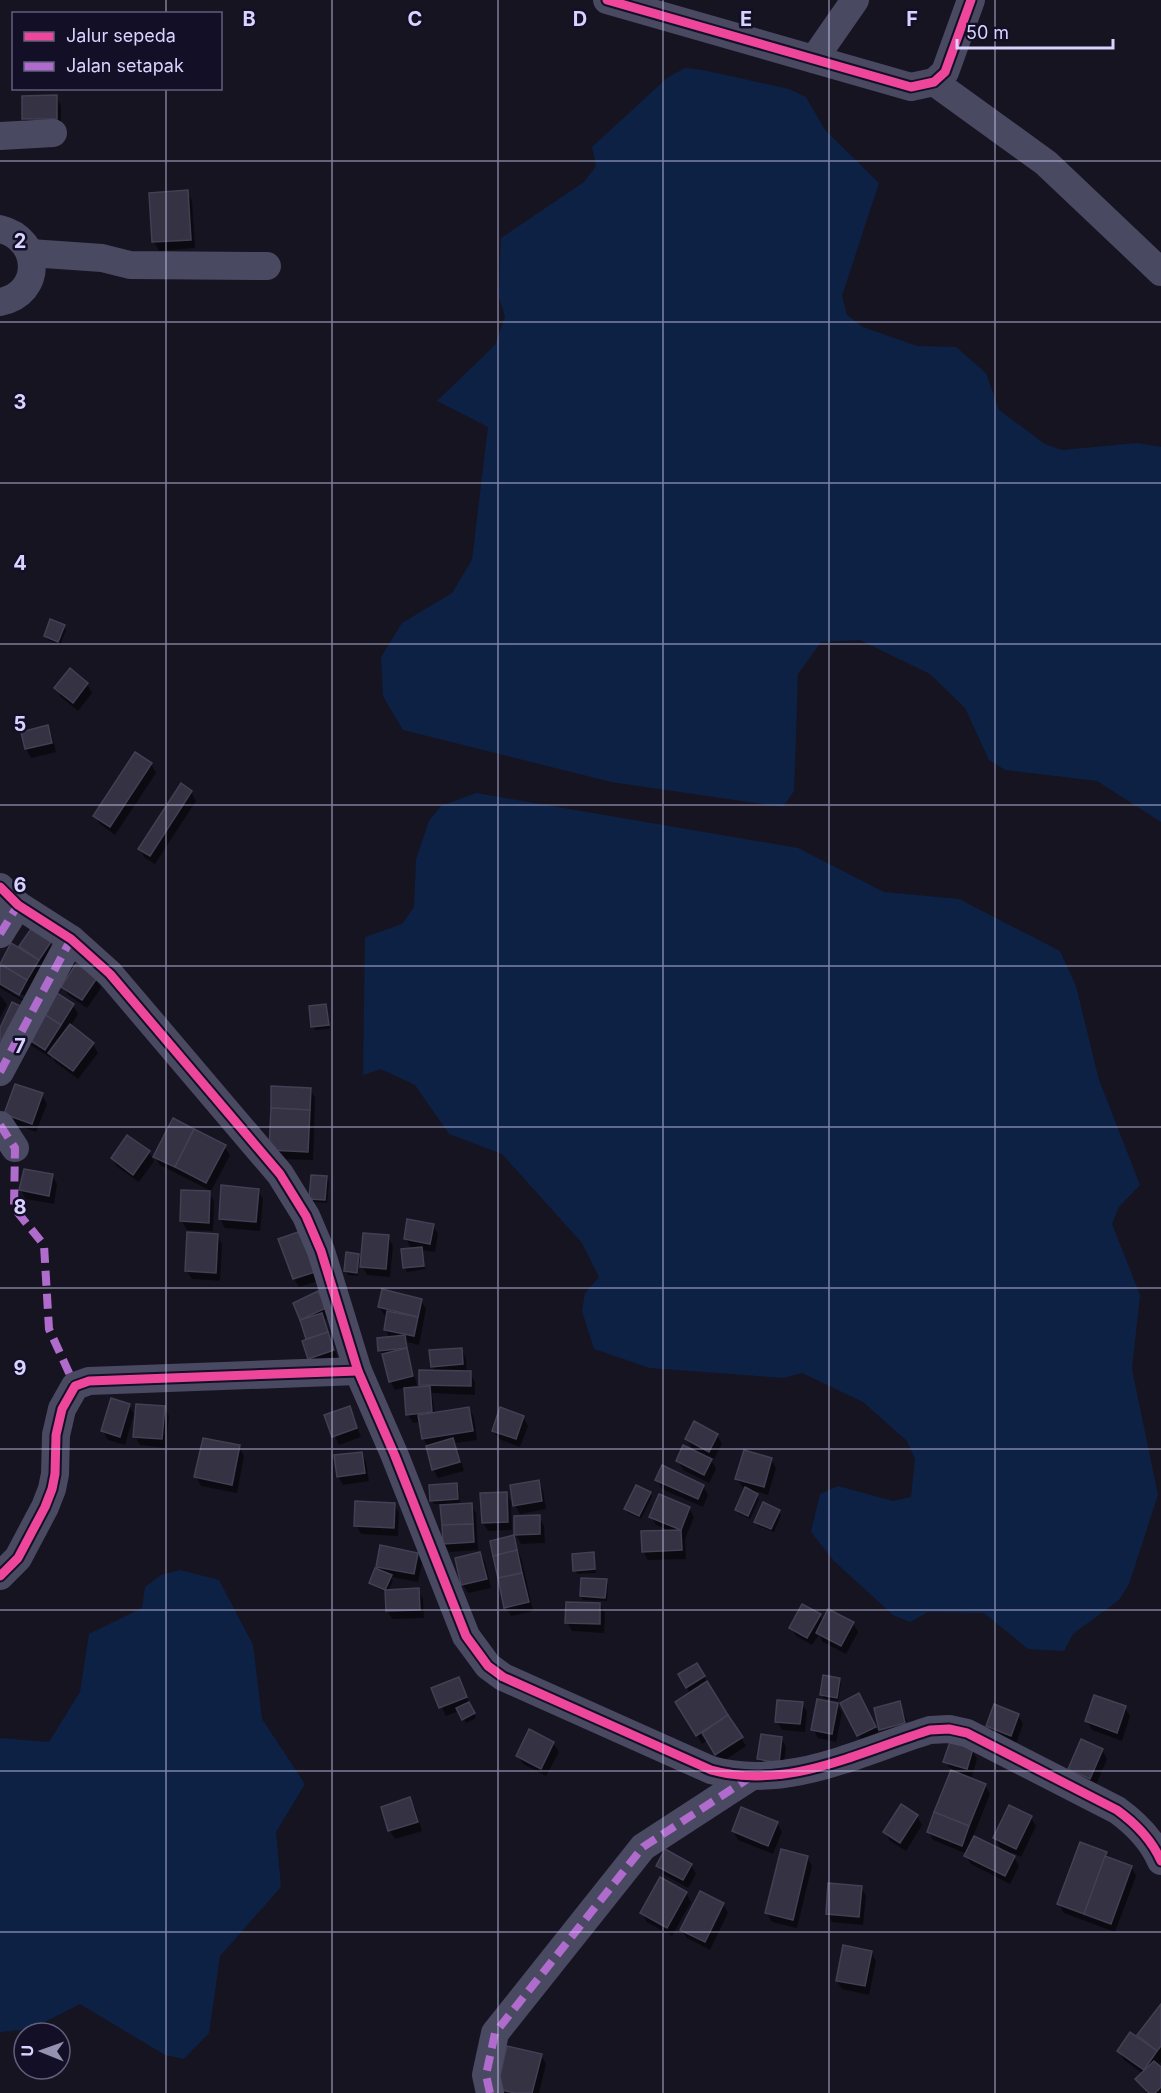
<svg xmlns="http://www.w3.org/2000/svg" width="1161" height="2093" font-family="Inter,sans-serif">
  <rect width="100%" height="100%" fill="#161421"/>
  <!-- water -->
  <g fill="#0d2144">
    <polygon points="685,68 703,70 789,89 806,97 825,130 879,183 842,296 847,315 863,327 917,346 956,347 986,373 999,410 1045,444 1062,450 1137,443 1161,447 1161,822 1097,781 1005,770 989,760 965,708 930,674 860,640 821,642 798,674 794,791 783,807 611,782 403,730 383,696 381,657 402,623 452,593 472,560 488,427 437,401 495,345 505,317 499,297 501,238 584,182 596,166 592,147 667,78"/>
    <polygon points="476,793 798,848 884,892 959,899 1060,951 1076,986 1099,1080 1140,1185 1119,1207 1112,1224 1140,1295 1132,1369 1158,1495 1129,1584 1119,1600 1073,1634 1064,1651 1028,1649 984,1613 928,1612 910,1622 893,1615 834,1561 811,1532 820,1494 838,1486 893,1501 911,1497 915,1459 907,1441 863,1402 802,1373 783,1378 650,1368 594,1349 582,1311 585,1293 599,1277 582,1243 502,1154 449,1134 415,1085 381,1069 363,1075 365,937 402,924 414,907 416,859 429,821 441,806"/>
    <polygon points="180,1570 219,1580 253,1645 262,1719 305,1784 276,1832 281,1887 220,1956 209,2033 184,2059 165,2055 80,2004 31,2029 0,2032 0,1738 49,1742 80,1692 89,1634 142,1608 145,1587 161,1575"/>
  </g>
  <!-- shadow -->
  <g fill="#0007">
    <polygon points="56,97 61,106 61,127 29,127 24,119"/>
    <polygon points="187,192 192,201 195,248 159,251 154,242"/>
    <polygon points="64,626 66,630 60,645 48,640 45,636"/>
    <polygon points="70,670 87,684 92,693 78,711 61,697 56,688"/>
    <polygon points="47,727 52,736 56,752 31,758 26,749 23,733"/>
    <polygon points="151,764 156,773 115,835 100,824 95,816"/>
    <polygon points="191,792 196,801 155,864 145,858 140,849"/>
    <polygon points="31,931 50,943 55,952 24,1002 0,988 0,985 24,1000 26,997 0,982 0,965 19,949"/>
    <polygon points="96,979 101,988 87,1008 68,995 63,987"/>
    <polygon points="0,995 7,1005 0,1018"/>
    <polygon points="73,1005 78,1014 70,1027 93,1044 98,1053 78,1079 55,1062 52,1056 51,1058 27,1043 0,1043 0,1031"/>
    <polygon points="325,1005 330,1029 315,1030 313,1026"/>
    <polygon points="310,1089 315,1098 313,1160 276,1159 270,1150"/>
    <polygon points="42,1095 47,1104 36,1132 11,1123 6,1114"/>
    <polygon points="224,1146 230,1155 211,1191 160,1165 155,1157"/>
    <polygon points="149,1152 154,1161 139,1182 117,1167 112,1158"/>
    <polygon points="52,1175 57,1184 54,1204 26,1199 21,1190"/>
    <polygon points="326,1177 329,1181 327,1203 313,1202 310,1198"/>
    <polygon points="258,1190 263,1199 260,1231 225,1228 220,1219"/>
    <polygon points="209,1192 214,1201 213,1231 187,1230 182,1221"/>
    <polygon points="433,1225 438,1234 435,1252 422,1250 425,1269 407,1272 405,1268 412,1250 406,1239"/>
    <polygon points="217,1235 222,1244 220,1281 192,1279 187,1271"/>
    <polygon points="388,1237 393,1246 390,1277 367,1275 360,1263 358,1276 348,1275 346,1271 358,1255 362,1263"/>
    <polygon points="280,1240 321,1280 299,1287 294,1279"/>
    <polygon points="317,1293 329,1317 324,1320 338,1359 310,1359 304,1342 308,1340 295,1303"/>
    <polygon points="421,1300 426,1309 419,1345 407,1342 408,1354 417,1385 395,1390 390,1381 383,1354 379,1351 390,1338 385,1330 388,1317 385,1316 379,1307"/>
    <polygon points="461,1349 466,1358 467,1373 470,1373 475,1382 475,1395 432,1393 435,1414 469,1408 474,1417 477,1440 455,1443 464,1471 438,1478 433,1469 428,1447 423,1438 421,1422 413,1423 408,1415 423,1388 420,1384 435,1372 432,1366"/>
    <polygon points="129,1405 134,1414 125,1445 108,1440 103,1431"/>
    <polygon points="164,1407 169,1416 166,1448 140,1445 135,1436"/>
    <polygon points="349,1408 361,1437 339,1445 326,1416"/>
    <polygon points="523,1417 528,1426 520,1447 499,1439 493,1431"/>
    <polygon points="717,1435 722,1444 714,1459 709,1456 716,1469 709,1483 683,1470 678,1461 694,1452 687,1439"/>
    <polygon points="239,1447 244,1456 237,1493 201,1486 196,1477"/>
    <polygon points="361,1453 366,1462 369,1481 343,1485 338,1476"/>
    <polygon points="771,1459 776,1468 768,1495 755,1491 759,1499 750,1519 739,1514 736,1510 746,1488 742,1487 737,1478"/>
    <polygon points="657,1480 703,1486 708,1495 703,1507 662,1489"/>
    <polygon points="538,1482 543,1491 546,1509 520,1514 515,1505"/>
    <polygon points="457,1485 459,1489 460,1505 471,1505 476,1513 478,1550 449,1552 444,1543 442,1504 434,1504 432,1501"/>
    <polygon points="650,1493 652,1497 641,1519 628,1513 626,1509"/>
    <polygon points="506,1494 511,1502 512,1530 488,1531 483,1523"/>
    <polygon points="394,1504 399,1513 398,1536 361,1534 356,1525"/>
    <polygon points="689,1508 694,1517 685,1539 686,1559 648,1560 643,1551 671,1531 656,1525 651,1516"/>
    <polygon points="779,1511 781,1515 774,1532 758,1526 756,1522"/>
    <polygon points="539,1517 544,1526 545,1543 521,1544 516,1535"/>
    <polygon points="513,1537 522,1561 533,1611 511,1616 506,1607"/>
    <polygon points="480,1553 485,1562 491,1588 468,1593 463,1585 457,1559"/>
    <polygon points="417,1554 422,1563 418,1582 391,1577 393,1580 388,1591 418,1590 423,1599 424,1618 392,1619 387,1610 387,1593 373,1586 371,1582 381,1572 378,1567"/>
    <polygon points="593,1554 596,1573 577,1574 575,1570"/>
    <polygon points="606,1581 608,1585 607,1601 583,1600 581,1596"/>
    <polygon points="600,1604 605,1613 604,1633 572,1631 567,1622"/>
    <polygon points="820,1615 823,1621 853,1623 858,1632 846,1654 823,1642 819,1635 812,1645 796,1636 791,1628"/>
    <polygon points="697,1665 746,1746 721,1763 708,1740 702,1744 677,1702 690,1693 680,1675"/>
    <polygon points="459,1679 476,1718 466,1723 459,1711 446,1716 433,1689"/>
    <polygon points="839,1680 841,1684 838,1701 824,1698 821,1694"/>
    <polygon points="842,1703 863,1703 880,1736 863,1744"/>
    <polygon points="899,1703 907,1721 881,1728 881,1730 876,1709"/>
    <polygon points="802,1704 807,1712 805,1732 782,1730 777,1721"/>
    <polygon points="837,1704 842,1713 836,1742 818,1738 813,1729"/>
    <polygon points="1125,1708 1130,1716 1122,1741 1092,1730 1087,1721"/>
    <polygon points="1018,1715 1023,1724 1016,1744 993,1735 988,1726"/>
    <polygon points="781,1738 786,1747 783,1771 764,1768 759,1759"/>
    <polygon points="553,1743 559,1752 546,1776 523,1764 518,1756"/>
    <polygon points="972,1750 977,1759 972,1777 965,1775 964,1777 985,1785 990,1794 973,1837 1003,1852 995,1838 1031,1818 1036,1826 1021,1857 1011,1852 1019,1866 1010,1884 971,1864 966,1856 967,1854 933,1840 928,1831 952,1771 945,1761"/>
    <polygon points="1102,1750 1107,1759 1095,1787 1069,1769"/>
    <polygon points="410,1799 415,1808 422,1831 395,1839 390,1831 383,1807"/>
    <polygon points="917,1816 922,1825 906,1851 890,1841 885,1832"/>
    <polygon points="777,1823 782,1832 773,1854 738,1840 733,1831"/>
    <polygon points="1106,1853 1110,1860 1131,1867 1136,1876 1115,1932 1064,1913 1059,1904"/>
    <polygon points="807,1857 812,1866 797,1928 772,1922 767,1913"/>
    <polygon points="691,1865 696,1874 688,1888 663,1874 658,1866"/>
    <polygon points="861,1888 866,1896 863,1925 832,1922 827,1914"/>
    <polygon points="686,1893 691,1902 672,1936 647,1922 642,1913"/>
    <polygon points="723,1904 728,1913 710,1950 687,1938 682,1930"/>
    <polygon points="871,1952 876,1961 869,1995 842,1989 837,1981"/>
    <polygon points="1161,2007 1161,2062 1158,2066 1161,2070 1161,2093 1147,2093 1137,2080 1143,2074 1124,2060 1119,2051 1143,2043 1139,2036"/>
    <polygon points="541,2055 546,2064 539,2093 501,2093"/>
  </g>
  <!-- building -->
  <g fill="#343243" stroke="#433f54" stroke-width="1.5">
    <polygon points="57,95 57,119 22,119 22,96"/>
    <polygon points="188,190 191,240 152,242 149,193"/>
    <polygon points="50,619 65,625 58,642 44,636"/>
    <polygon points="70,668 88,683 73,703 54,688"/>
    <polygon points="48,725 52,743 25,749 21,732"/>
    <polygon points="135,752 152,763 110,827 93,816"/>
    <polygon points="181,783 192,791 150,856 138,849"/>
    <polygon points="31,929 51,942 39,960 19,946"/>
    <polygon points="11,943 39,960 27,980 0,964"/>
    <polygon points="0,964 27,980 19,995 0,984"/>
    <polygon points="76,964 97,978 82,1000 61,987"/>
    <polygon points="49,988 74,1004 61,1025 36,1009"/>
    <polygon points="12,1002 29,1010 12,1047 0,1040 0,1028"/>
    <polygon points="326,1004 329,1025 311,1027 309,1006"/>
    <polygon points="36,1009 61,1025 45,1050 20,1034"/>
    <polygon points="70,1024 94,1043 73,1071 48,1053"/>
    <polygon points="15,1084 43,1093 32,1124 4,1114"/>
    <polygon points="271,1086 311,1088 310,1110 271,1108"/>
    <polygon points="271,1108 310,1110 308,1152 269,1150"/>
    <polygon points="173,1118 194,1129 175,1167 153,1157"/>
    <polygon points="194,1129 226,1145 206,1183 175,1167"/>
    <polygon points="127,1135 150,1151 133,1175 111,1158"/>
    <polygon points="24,1169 53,1174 49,1196 19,1190"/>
    <polygon points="311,1175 327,1176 325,1200 309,1199"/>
    <polygon points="221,1185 259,1189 256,1222 219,1219"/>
    <polygon points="181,1190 210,1191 209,1223 180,1221"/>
    <polygon points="407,1219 434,1224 430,1244 404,1239"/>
    <polygon points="304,1230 318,1271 293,1279 278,1239"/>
    <polygon points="187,1232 218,1234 216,1273 185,1271"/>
    <polygon points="363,1233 389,1235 386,1269 360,1267"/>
    <polygon points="422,1247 424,1266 403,1268 401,1249"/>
    <polygon points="346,1252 359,1254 357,1273 344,1271"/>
    <polygon points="382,1289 422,1299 418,1317 378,1307"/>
    <polygon points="318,1291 326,1308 300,1320 293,1303"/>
    <polygon points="387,1311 418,1317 414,1336 384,1330"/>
    <polygon points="322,1313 328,1332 306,1339 300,1320"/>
    <polygon points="328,1332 334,1350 308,1359 302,1341"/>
    <polygon points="405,1335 407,1348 378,1351 377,1338"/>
    <polygon points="407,1348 413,1376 389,1382 382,1354"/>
    <polygon points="462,1348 463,1364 431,1367 429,1350"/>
    <polygon points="419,1370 471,1371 471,1386 419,1385"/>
    <polygon points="430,1386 432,1412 406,1415 404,1388"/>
    <polygon points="111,1398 130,1404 120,1437 101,1431"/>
    <polygon points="136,1404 165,1406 162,1439 133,1437"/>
    <polygon points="350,1406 357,1428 332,1437 324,1415"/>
    <polygon points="469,1407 473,1431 422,1439 418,1415"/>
    <polygon points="500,1407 524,1416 516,1439 492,1431"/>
    <polygon points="694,1421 718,1434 709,1452 685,1439"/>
    <polygon points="203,1438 240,1445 232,1485 194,1477"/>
    <polygon points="453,1438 460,1462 432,1470 426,1446"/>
    <polygon points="683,1445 712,1459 704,1475 676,1461"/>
    <polygon points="744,1450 772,1458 764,1487 735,1479"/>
    <polygon points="362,1452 365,1473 337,1477 334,1455"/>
    <polygon points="662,1465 704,1485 698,1499 655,1480"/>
    <polygon points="539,1480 542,1501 513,1506 510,1485"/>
    <polygon points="457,1483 458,1499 430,1501 429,1485"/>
    <polygon points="636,1485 651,1492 639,1516 624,1509"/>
    <polygon points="745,1487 758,1494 748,1516 735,1510"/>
    <polygon points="507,1492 508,1522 482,1523 480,1493"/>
    <polygon points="659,1494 690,1507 681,1530 649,1517"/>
    <polygon points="355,1501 395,1503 394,1528 354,1526"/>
    <polygon points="763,1502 780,1510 771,1529 754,1522"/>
    <polygon points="472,1503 473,1524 442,1525 440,1505"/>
    <polygon points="540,1515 540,1534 514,1535 514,1516"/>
    <polygon points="473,1524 474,1542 443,1544 442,1525"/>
    <polygon points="681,1530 682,1550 642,1552 641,1531"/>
    <polygon points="514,1535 517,1550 493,1556 490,1541"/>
    <polygon points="380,1545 418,1553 414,1574 376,1567"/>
    <polygon points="517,1550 522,1573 498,1578 493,1556"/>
    <polygon points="480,1552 487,1579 461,1585 455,1558"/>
    <polygon points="594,1552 595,1569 573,1571 572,1554"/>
    <polygon points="375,1568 392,1575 385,1590 369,1583"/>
    <polygon points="522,1573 529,1602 504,1608 498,1578"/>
    <polygon points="581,1578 607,1579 605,1598 580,1596"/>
    <polygon points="419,1588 420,1610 386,1611 385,1590"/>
    <polygon points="566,1602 600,1603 600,1624 565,1623"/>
    <polygon points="802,1604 821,1614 807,1638 789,1628"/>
    <polygon points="828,1609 854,1622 841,1646 816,1633"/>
    <polygon points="697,1663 705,1676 686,1688 678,1674"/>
    <polygon points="823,1675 840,1678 837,1698 820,1695"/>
    <polygon points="459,1677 467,1697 439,1708 431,1688"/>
    <polygon points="707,1681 728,1715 696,1736 675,1702"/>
    <polygon points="859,1693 876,1727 857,1736 840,1703"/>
    <polygon points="1094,1695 1126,1706 1117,1733 1085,1721"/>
    <polygon points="817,1699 838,1703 832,1734 811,1730"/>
    <polygon points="777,1700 803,1702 800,1724 775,1722"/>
    <polygon points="900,1701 905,1723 879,1730 874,1708"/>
    <polygon points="469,1702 475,1713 462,1720 456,1708"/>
    <polygon points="994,1704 1019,1714 1011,1736 986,1726"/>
    <polygon points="728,1715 743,1737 715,1755 702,1733"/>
    <polygon points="529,1729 554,1742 541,1769 516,1756"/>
    <polygon points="761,1734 782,1737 779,1763 757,1759"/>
    <polygon points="1081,1739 1103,1749 1090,1779 1068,1769"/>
    <polygon points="950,1742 973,1749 967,1769 943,1762"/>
    <polygon points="951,1770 986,1784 969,1826 934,1812"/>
    <polygon points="410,1797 418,1822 388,1831 381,1807"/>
    <polygon points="901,1804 918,1815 900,1843 883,1832"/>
    <polygon points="1009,1805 1032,1816 1016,1849 993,1838"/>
    <polygon points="741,1807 778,1822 768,1846 732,1831"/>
    <polygon points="934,1812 969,1826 962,1846 927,1832"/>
    <polygon points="974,1836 1015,1856 1005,1876 964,1856"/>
    <polygon points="1080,1842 1107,1852 1084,1914 1057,1904"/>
    <polygon points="665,1849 692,1864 683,1880 656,1866"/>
    <polygon points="781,1849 808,1856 793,1920 765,1913"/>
    <polygon points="1105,1856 1132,1866 1111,1924 1084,1914"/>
    <polygon points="660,1877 687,1892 667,1928 640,1913"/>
    <polygon points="828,1883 862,1886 859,1917 826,1914"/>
    <polygon points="700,1891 724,1903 705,1942 680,1930"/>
    <polygon points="843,1945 872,1951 865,1986 836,1981"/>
    <polygon points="1161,2004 1161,2046 1157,2051 1137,2035"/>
    <polygon points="1130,2032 1157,2051 1144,2070 1117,2051"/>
    <polygon points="507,2046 542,2054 532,2093 515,2093 497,2089"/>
    <polygon points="1154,2061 1161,2067 1161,2087 1155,2093 1149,2093 1135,2079"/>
  </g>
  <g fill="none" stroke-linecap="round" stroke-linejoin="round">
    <!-- minor -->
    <g stroke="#4a4962" stroke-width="28">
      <polyline points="607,0 911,87 934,82 945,72 971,0"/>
      <polyline points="814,59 855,0"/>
      <polyline points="934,82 1046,163 1161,272"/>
      <polyline points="0,136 53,133"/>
      <path d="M0,229C42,239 43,294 0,302"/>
      <polyline points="30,253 102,258 130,265 267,266"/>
      <path d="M0,887L18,905L71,939L110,974L280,1174L306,1216L321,1251L358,1371L395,1456L466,1636L488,1666L503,1677L711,1770C786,1791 859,1752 930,1730L949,1729L967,1733L1117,1810C1135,1823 1152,1840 1161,1861"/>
      <polyline points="0,934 18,905"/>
      <polyline points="0,1072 71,939"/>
      <polyline points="0,1125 15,1148"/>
      <polyline points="0,1576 18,1558 45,1507 52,1489 55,1474 56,1435 62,1409 75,1386 89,1381 358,1371"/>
      <polyline points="490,2093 486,2075 495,2033 643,1847 749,1778"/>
    </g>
    <!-- quiet -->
    <g stroke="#b06ccc" stroke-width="8" stroke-dasharray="15 8" stroke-linecap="butt">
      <polyline points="0,934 18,905"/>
      <polyline points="0,1072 71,939"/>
      <polyline points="0,1125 15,1148 14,1208 44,1245 49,1329 75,1386"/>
      <polyline points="490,2093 486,2075 495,2033 643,1847 749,1778"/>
    </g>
    <defs>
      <g id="cycleway">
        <polyline points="607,0 911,87 934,82 945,72 971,0"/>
        <path d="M0,887L18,905L71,939L110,974L280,1174L306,1216L321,1251L358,1371L395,1456L466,1636L488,1666L503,1677L711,1770C786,1791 859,1752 930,1730L949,1729L967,1733L1117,1810C1135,1823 1152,1840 1161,1861"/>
        <polyline points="0,1576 18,1558 45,1507 52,1489 55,1474 56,1435 62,1409 75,1386 89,1381 358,1371"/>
      </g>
    </defs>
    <!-- cycleway casing -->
    <use href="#cycleway" stroke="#130f26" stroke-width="13"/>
    <!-- cycleway -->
    <use href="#cycleway" stroke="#ed469a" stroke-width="9"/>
  </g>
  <!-- grid -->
  <path fill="none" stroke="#d9d4ff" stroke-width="1.5" stroke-opacity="0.55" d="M166,0V14M332,0V2093M498,0V2093M663,0V2093M829,0V2093M995,0V2093M166,88V2093M0,161H1161M0,322H1161M0,483H1161M0,644H1161M0,805H1161M0,966H1161M0,1127H1161M0,1288H1161M0,1449H1161M0,1610H1161M0,1771H1161M0,1932H1161"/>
  <g font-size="20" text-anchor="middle" font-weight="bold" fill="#d9d4ff" stroke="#130f26" stroke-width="5" stroke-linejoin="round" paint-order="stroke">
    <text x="249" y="26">B</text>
    <text x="415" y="26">C</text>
    <text x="580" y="26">D</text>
    <text x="746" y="26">E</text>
    <text x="912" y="26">F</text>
    <text x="20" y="248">2</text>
    <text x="20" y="409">3</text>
    <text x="20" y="570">4</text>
    <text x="20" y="731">5</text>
    <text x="20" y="892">6</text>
    <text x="20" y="1053">7</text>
    <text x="20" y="1214">8</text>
    <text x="20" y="1375">9</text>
  </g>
  <!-- legend -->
  <rect x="12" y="12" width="210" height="78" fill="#130f26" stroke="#625e7d" stroke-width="1.5"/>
  <rect x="24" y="32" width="30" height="9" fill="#ed469a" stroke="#625e7d" stroke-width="1.5"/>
  <text x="66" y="42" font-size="18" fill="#d9d4ff">Jalur sepeda</text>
  <rect x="24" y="62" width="30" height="9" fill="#b06ccc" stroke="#625e7d" stroke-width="1.5"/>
  <text x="66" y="72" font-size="18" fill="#d9d4ff">Jalan setapak</text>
  <!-- north arrow -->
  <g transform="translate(42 2051) rotate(271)"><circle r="28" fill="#130f26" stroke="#625e7d" stroke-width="1.5"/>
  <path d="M0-4.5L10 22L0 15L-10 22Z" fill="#9591b1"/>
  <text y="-9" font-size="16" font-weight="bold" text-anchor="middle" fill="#d9d4ff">U</text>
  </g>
  <!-- scale -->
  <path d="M957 39v9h156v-9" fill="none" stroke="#d9d4ff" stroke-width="3"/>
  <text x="966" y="39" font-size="18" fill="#d9d4ff" stroke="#130f26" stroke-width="4.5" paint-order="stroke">50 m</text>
</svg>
